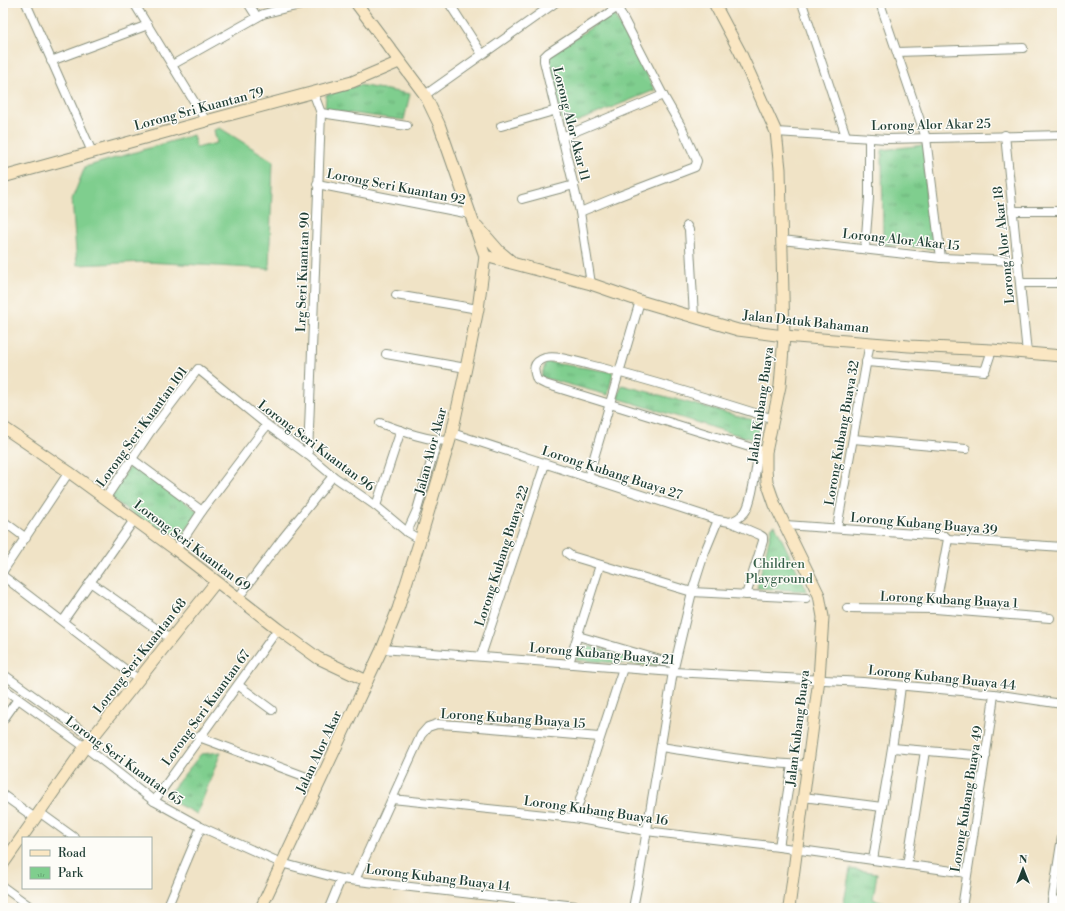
<svg xmlns="http://www.w3.org/2000/svg" width="1065" height="911" font-family="'Libre Bodoni',serif">
  <defs>
    <pattern id="park-tufts" width="24" height="20" patternUnits="userSpaceOnUse"><rect width="24" height="20" fill="#7fce8e"/><path d="M3 7l-1-3M5 7V3M7 7l1-3M15 17l-1-3M17 17v-4M19 17l1-3" fill="none" stroke="#67a875"/></pattern>
  </defs>
  <rect width="100%" height="100%" fill="#fdfcf7"/>
  <filter id="ink" filterUnits="userSpaceOnUse"><feTurbulence type="fractalNoise" baseFrequency=".025" numOctaves="2"/><feDisplacementMap in="SourceGraphic" scale="8" xChannelSelector="R" yChannelSelector="G"/><feConvolveMatrix kernelMatrix="1 2 1 2 8 2 1 2 1" color-interpolation-filters="sRGB"/></filter>
  <filter id="wash" filterUnits="userSpaceOnUse"><feTurbulence type="fractalNoise" baseFrequency=".012" numOctaves="4" result="noise"/><feDisplacementMap in="SourceGraphic" scale="16" xChannelSelector="R" yChannelSelector="G"/><feGaussianBlur stdDeviation="0.9" result="paint"/><feColorMatrix in="noise" values="0 0 0 0 0 0 0 0 0 0 0 0 0 0 0 0 0 1.4 0 .05"/><feComposite in="paint" operator="in"/></filter>
  <g filter="url(#wash)">
    <rect width="100%" height="100%" fill="#f0e3c6"/>
    <!-- park -->
    <g fill="url(#park-tufts)" stroke="#4f8661">
      <polygon points="613,13 655,90 564,127 545,58"/>
      <polygon points="359,85 410,94 404,120 325,110 326,95"/>
      <polygon points="924,145 926,195 936,249 883,244 882,150"/>
      <polygon points="546,362 613,372 608,395 541,377"/>
      <polygon points="622,385 761,422 757,441 617,398"/>
      <polygon points="132,463 199,512 175,546 110,497"/>
      <polygon points="775,525 807,591 757,588 772,527"/>
      <polygon points="584,645 664,666 576,660"/>
      <polygon points="221,752 197,814 165,798 201,754"/>
      <polygon points="850,869 877,873 873,899 890,904 890,908 843,908"/>
    </g>
    <!-- garden -->
    <polygon fill="#7fce8e" stroke="#4f8661" points="220,128 273,161 269,269 146,262 77,265 72,199 85,167 193,135 196,148 217,143 214,130"/>
  </g>
  <g filter="url(#ink)">
    <g fill="none" stroke-linecap="round" stroke-linejoin="round">
      <defs>
        <g id="street">
          <polyline points="26,3 92,152"/>
          <polyline points="134,3 206,121"/>
          <polyline points="248,3 257,17"/>
          <polyline points="449,3 482,54"/>
          <polyline points="802,3 846,136"/>
          <polyline points="880,3 926,138 941,258"/>
          <polyline points="897,52 1023,48"/>
          <polyline points="51,61 148,25"/>
          <polyline points="172,65 263,14 286,8 311,3"/>
          <polyline points="425,95 555,3"/>
          <polyline points="321,113 407,126"/>
          <polyline points="501,126 557,110"/>
          <polyline points="776,132 887,139 1062,135"/>
          <polyline points="1005,135 1027,353"/>
          <polyline points="562,137 663,95"/>
          <polyline points="317,184 470,214"/>
          <polyline points="522,199 574,185"/>
          <polyline points="1012,211 1062,211"/>
          <polyline points="580,212 614,198 695,167 697,161 682,128 663,95 616,4"/>
          <polyline points="687,226 689,230 694,316"/>
          <polyline points="782,240 941,258 1018,261"/>
          <polyline points="865,248 869,198 869,138"/>
          <polyline points="1021,283 1062,283"/>
          <polyline points="591,284 580,212 544,61 544,57 548,53 618,7"/>
          <polyline points="396,295 478,309"/>
          <polyline points="386,354 466,368"/>
          <polyline points="866,362 985,371 992,350"/>
          <path d="M380,423C402,431 425,440 449,441"/>
          <polyline points="452,433 718,520 730,522 760,535 763,537 763,541 746,595"/>
          <polyline points="853,439 966,449"/>
          <path d="M766,452L759,450L545,384L537,380C533,370 532,362 545,358C557,355 577,362 590,365C652,380 713,400 774,419"/>
          <polyline points="308,455 321,113 313,92"/>
          <polyline points="132,459 202,511"/>
          <polyline points="588,478 640,301"/>
          <polyline points="105,499 150,432 198,369 267,425 308,455 333,476 376,506 407,532 420,540"/>
          <polyline points="376,506 401,430"/>
          <polyline points="3,521 26,538"/>
          <path d="M730,522C736,520 741,517 745,512C753,501 756,465 759,450"/>
          <polyline points="785,525 945,536 948,539 1062,547"/>
          <polyline points="837,528 870,342"/>
          <polyline points="407,532 417,510 437,441"/>
          <polyline points="176,550 202,511 267,425"/>
          <polyline points="567,553 571,556 692,592 806,598"/>
          <polyline points="3,571 69,472"/>
          <polyline points="3,576 139,680"/>
          <polyline points="90,582 171,639"/>
          <polyline points="238,598 283,538 333,476"/>
          <polyline points="847,608 935,609 1050,618"/>
          <polyline points="935,609 948,539"/>
          <polyline points="63,621 134,520"/>
          <polyline points="578,636 674,664"/>
          <polyline points="382,649 673,672 863,682 994,694 1062,704"/>
          <polyline points="481,656 545,464"/>
          <polyline points="569,663 600,565"/>
          <polyline points="3,674 92,738"/>
          <polyline points="238,685 272,710"/>
          <polyline points="3,688 85,747 154,801 201,827 281,863 341,879 593,908"/>
          <polyline points="3,720 18,699"/>
          <polyline points="199,737 320,782"/>
          <path d="M661,747C709,754 759,764 807,765"/>
          <polyline points="893,748 986,756"/>
          <polyline points="3,795 35,818"/>
          <polyline points="803,797 882,807"/>
          <polyline points="392,799 574,818 646,831 779,847 967,873"/>
          <polyline points="154,801 278,629"/>
          <polyline points="39,812 75,838"/>
          <polyline points="574,818 623,668"/>
          <polyline points="779,847 792,765"/>
          <path d="M873,860C882,802 894,745 901,686"/>
          <polyline points="907,865 925,751"/>
          <polyline points="355,880 421,735 428,727 437,724 456,725 599,737"/>
          <polyline points="3,887 32,908"/>
          <polyline points="1052,900 1062,901"/>
          <polyline points="167,908 201,827"/>
          <polyline points="329,908 341,879"/>
          <polyline points="633,908 640,872 673,672 692,592 704,554 718,520"/>
          <polyline points="962,908 990,726 994,694"/>
          <polyline points="1051,908 1062,837"/>
        </g>
        <g id="secondary">
          <polyline points="714,3 740,52 776,132 780,169 784,336 780,386 766,452 766,469 767,482 775,505 819,595 823,617 819,679 789,908"/>
          <polyline points="3,177 206,121 352,82 399,62"/>
          <polyline points="477,226 499,251 511,261"/>
          <polyline points="485,256 591,284 640,301 738,330 784,336 909,346 992,350 1062,356"/>
          <polyline points="3,427 69,472 176,550 278,629 318,658 367,681"/>
          <polyline points="3,864 85,747 216,582"/>
          <polyline points="261,908 367,681 382,649 398,609 420,540 452,433 466,368 478,309 485,256 439,124 425,95 356,3"/>
        </g>
      </defs>
      <!-- street casing -->
      <use href="#street" stroke="#88907d" stroke-width="10"/>
      <!-- secondary casing -->
      <use href="#secondary" stroke="#88907d" stroke-width="13"/>
      <!-- street -->
      <use href="#street" stroke="#fff" stroke-width="8"/>
      <!-- secondary -->
      <use href="#secondary" stroke="#fae7c3" stroke-width="11"/>
    </g>
  </g>
  <g text-anchor="middle" dominant-baseline="central" stroke-width="3" stroke-linejoin="round" paint-order="stroke">
    <!-- street labels -->
    <g font-size="13" fill="#1f3d34" stroke="#fdfcf7">
      <text transform="translate(199 109) rotate(-15)">Lorong Sri Kuantan 79</text>
      <text transform="translate(571 124) rotate(76)">Lorong Alor Akar 11</text>
      <text transform="translate(931 125) rotate(-1)">Lorong Alor Akar 25</text>
      <text transform="translate(396 187) rotate(11)">Lorong Seri Kuantan 92</text>
      <text transform="translate(901 240) rotate(6)">Lorong Alor Akar 15</text>
      <text transform="translate(1004 245) rotate(-96)">Lorong Alor Akar 18</text>
      <text transform="translate(303 272) rotate(-88)">Lrg Seri Kuantan 90</text>
      <text transform="translate(806 322) rotate(6)">Jalan Datuk Bahaman</text>
      <text transform="translate(761 405) rotate(-82)">Jalan Kubang Buaya</text>
      <text transform="translate(142 427) rotate(-54)">Lorong Seri Kuantan 101</text>
      <text transform="translate(842 433) rotate(-80)">Lorong Kubang Buaya 32</text>
      <text transform="translate(316 446) rotate(37)">Lorong Seri Kuantan 96</text>
      <text transform="translate(431 451) rotate(-75)">Jalan Alor Akar</text>
      <text transform="translate(612 473) rotate(18)">Lorong Kubang Buaya 27</text>
      <text transform="translate(924 524) rotate(5)">Lorong Kubang Buaya 39</text>
      <text transform="translate(192 546) rotate(37)">Lorong Seri Kuantan 69</text>
      <text transform="translate(502 556) rotate(-72)">Lorong Kubang Buaya 22</text>
      <text transform="translate(949 600) rotate(3)">Lorong Kubang Buaya 1</text>
      <text transform="translate(602 654) rotate(5)">Lorong Kubang Buaya 21</text>
      <text transform="translate(140 656) rotate(-52)">Lorong Seri Kuantan 68</text>
      <text transform="translate(942 678) rotate(6)">Lorong Kubang Buaya 44</text>
      <text transform="translate(206 708) rotate(-54)">Lorong Seri Kuantan 67</text>
      <text transform="translate(513 719) rotate(4)">Lorong Kubang Buaya 15</text>
      <text transform="translate(798 728) rotate(-83)">Jalan Kubang Buaya</text>
      <text transform="translate(319 752) rotate(-65)">Jalan Alor Akar</text>
      <text transform="translate(124 761) rotate(36)">Lorong Seri Kuantan 65</text>
      <text transform="translate(967 799) rotate(-81)">Lorong Kubang Buaya 49</text>
      <text transform="translate(596 811) rotate(8)">Lorong Kubang Buaya 16</text>
      <text transform="translate(438 878) rotate(7)">Lorong Kubang Buaya 14</text>
    </g>
    <!-- park labels -->
    <g font-size="13" fill="#37614a" stroke="#fdfcf7">
      <text x="779" y="564">Children<tspan x="779" dy="15">Playground</tspan></text>
    </g>
  </g>
  <!-- margin -->
  <rect width="1065" height="911" fill="none" stroke="#fdfcf7" stroke-width="16"/>
  <!-- legend -->
  <rect x="22" y="837" width="130" height="52" fill="#fdfcf7" stroke="#a4b0a9"/>
  <rect x="30" y="850" width="20" height="6" fill="#fae7c3" stroke="#a4b0a9"/>
  <text x="58" y="857" font-size="12" fill="#1f3d34">Road</text>
  <rect x="30" y="867" width="20" height="12" fill="url(#park-tufts)" stroke="#a4b0a9"/>
  <text x="58" y="877" font-size="12" fill="#1f3d34">Park</text>
  <!-- north arrow -->
  <g transform="translate(1023 869)" stroke="#fdfcf7" stroke-width="3" paint-order="stroke">
  <path d="M0-3L7 15L0 10L-7 15Z" fill="#1f3d34"/>
  <text y="-6" font-size="11" font-weight="bold" text-anchor="middle" fill="#1f3d34">N</text>
  </g>
</svg>
